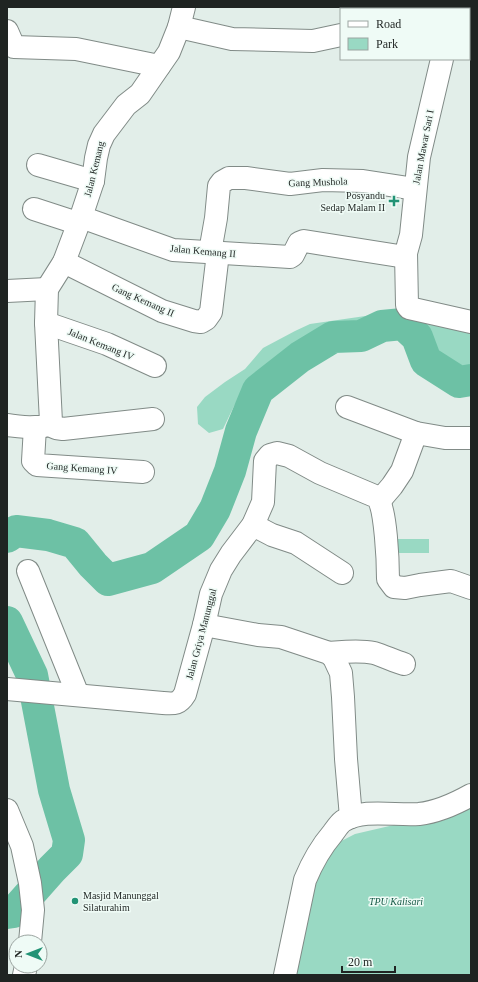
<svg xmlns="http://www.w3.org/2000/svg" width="478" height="982" font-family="'Times New Roman',serif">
  <rect width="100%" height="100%" fill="#e2eee9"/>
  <!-- green -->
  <g fill="#99d9c3">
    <polygon points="415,311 471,326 471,373 465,376 452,373 438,365 426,356 418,337 410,325 404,320 365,328 355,334 333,335 318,339 306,349 279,364 259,379 246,385 234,406 223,429 209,433 198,424 197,407 205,397 225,382 245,369 263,348 295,331 310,324 393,312"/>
    <polygon points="388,539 429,539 429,553 389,553"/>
    <polygon points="471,798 471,975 291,975 318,853 355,834 437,815"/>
  </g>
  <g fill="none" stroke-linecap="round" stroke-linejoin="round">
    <!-- river -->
    <g stroke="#6dc1a5" stroke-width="32">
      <polyline points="7,537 16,531 48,535 75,543 93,565 108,580 152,568 199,536 215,509 230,471 241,431 258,390 300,357 333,337 361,336 382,326 403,324 417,337 426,361 459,382 471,380"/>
      <polyline points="7,622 32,675 54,790 69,840 67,854 52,869 14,912 7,913"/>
    </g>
    <defs>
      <g id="minor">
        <polyline points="469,9 471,9"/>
        <polyline points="179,27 232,39 313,41 341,35"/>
        <polyline points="7,31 14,47 76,49 159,66"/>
        <polyline points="38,165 93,181"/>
        <polyline points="34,209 77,223"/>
        <polyline points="81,217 173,250 290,257 293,255 299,243 304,241 399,256 406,253 411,235 419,157 442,59"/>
        <polyline points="210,252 216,218 219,186 222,182 229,178 246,178 290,184 323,180 363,181 415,189"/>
        <polyline points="406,253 407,305 409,308 471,322"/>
        <polyline points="64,262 162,311 194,321 201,322 206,319 211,312 218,253"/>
        <polyline points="7,291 47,289"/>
        <polyline points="46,323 107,344 155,366"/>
        <polyline points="347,407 416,433 445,438 471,438"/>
        <path d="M7,425C17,426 45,431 51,422L46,323L47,289L64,262L81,217L93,181L96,158L99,145L104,134L126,105L140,94L169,52L179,27L184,7"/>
        <polyline points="49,425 56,428 63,429 153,419"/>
        <polyline points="35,427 33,461 37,465 143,472"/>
        <polyline points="380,500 392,486 402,471 416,433"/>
        <polyline points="253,525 272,535 296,543 342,573"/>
        <polyline points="28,571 78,695"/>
        <polyline points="204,625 258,635 281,637 329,653 334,658 341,673 343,697 346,759 351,817"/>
        <path d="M329,653C343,652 359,650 374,653C384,656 394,661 404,664"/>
        <path d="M7,689L163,703C175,704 179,704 185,694L204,625L211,594L221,570L231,554L253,525L263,502L265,461L270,455L277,453L289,456L320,473L377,497C386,508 388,563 388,579L394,587L405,588L420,585L451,581L471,588"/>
        <polyline points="7,810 22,846 30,883 33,910 30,942"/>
        <polyline points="24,975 26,966"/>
        <path d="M285,975L305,880C312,863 321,847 333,833C336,829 339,824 343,821C363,808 396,816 419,814C437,812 455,804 471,795"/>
      </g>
    </defs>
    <!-- minor casing -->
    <use href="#minor" stroke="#818b87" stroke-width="24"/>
    <!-- minor -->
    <use href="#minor" stroke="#fff" stroke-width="22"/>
  </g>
  <!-- markers -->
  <g fill="#229375" stroke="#effbf6" stroke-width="1.5">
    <path d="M392 195h4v4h4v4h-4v4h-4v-4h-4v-4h4z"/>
    <circle cx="75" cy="901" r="4"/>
  </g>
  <g text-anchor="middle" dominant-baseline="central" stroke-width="3" stroke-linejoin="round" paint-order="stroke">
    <!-- street labels -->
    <g font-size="10" fill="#1f2422" stroke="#effbf6">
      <text transform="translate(423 147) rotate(-79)">Jalan Mawar Sari I</text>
      <text transform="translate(94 169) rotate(-76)">Jalan Kemang</text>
      <text transform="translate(318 182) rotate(-2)">Gang Mushola</text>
      <text transform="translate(203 251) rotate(5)">Jalan Kemang II</text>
      <text transform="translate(143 300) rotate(24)">Gang Kemang II</text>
      <text transform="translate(101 344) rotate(22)">Jalan Kemang IV</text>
      <text transform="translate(82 468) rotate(4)">Gang Kemang IV</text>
      <text transform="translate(201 634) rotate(-75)">Jalan Griya Manunggal</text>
    </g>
    <!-- poi labels -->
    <g font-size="10" fill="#1f2422" stroke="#effbf6" text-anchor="end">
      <text x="385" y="195">Posyandu<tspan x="385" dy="12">Sedap Malam II</tspan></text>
      <text x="83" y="895" text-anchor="start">Masjid Manunggal<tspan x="83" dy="12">Silaturahim</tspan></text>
    </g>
    <!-- park labels -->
    <g font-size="10" font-style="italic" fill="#155946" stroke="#effbf6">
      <text x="396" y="901">TPU Kalisari</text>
    </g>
  </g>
  <!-- border -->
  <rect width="478" height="982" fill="none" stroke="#1f2422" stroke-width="16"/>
  <!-- legend -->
  <rect x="340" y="8" width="130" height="52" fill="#effbf6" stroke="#9ca5a1"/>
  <rect x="348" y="21" width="20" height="6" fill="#ffffff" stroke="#9ca5a1"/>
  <text x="376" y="28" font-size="12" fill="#1f2422">Road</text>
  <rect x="348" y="38" width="20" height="12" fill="#99d9c3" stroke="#9ca5a1"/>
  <text x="376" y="48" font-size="12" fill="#1f2422">Park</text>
  <!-- north arrow -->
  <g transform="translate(28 954) rotate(270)"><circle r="19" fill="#effbf6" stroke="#9ca5a1"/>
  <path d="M0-3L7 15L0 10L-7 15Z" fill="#229375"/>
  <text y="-6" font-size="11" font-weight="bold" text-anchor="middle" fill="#1f2422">N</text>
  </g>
  <!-- scale -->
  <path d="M342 966v6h53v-6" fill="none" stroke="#1f2422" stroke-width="2"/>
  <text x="348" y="966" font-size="12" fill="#1f2422" stroke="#effbf6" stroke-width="3" paint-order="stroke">20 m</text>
</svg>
